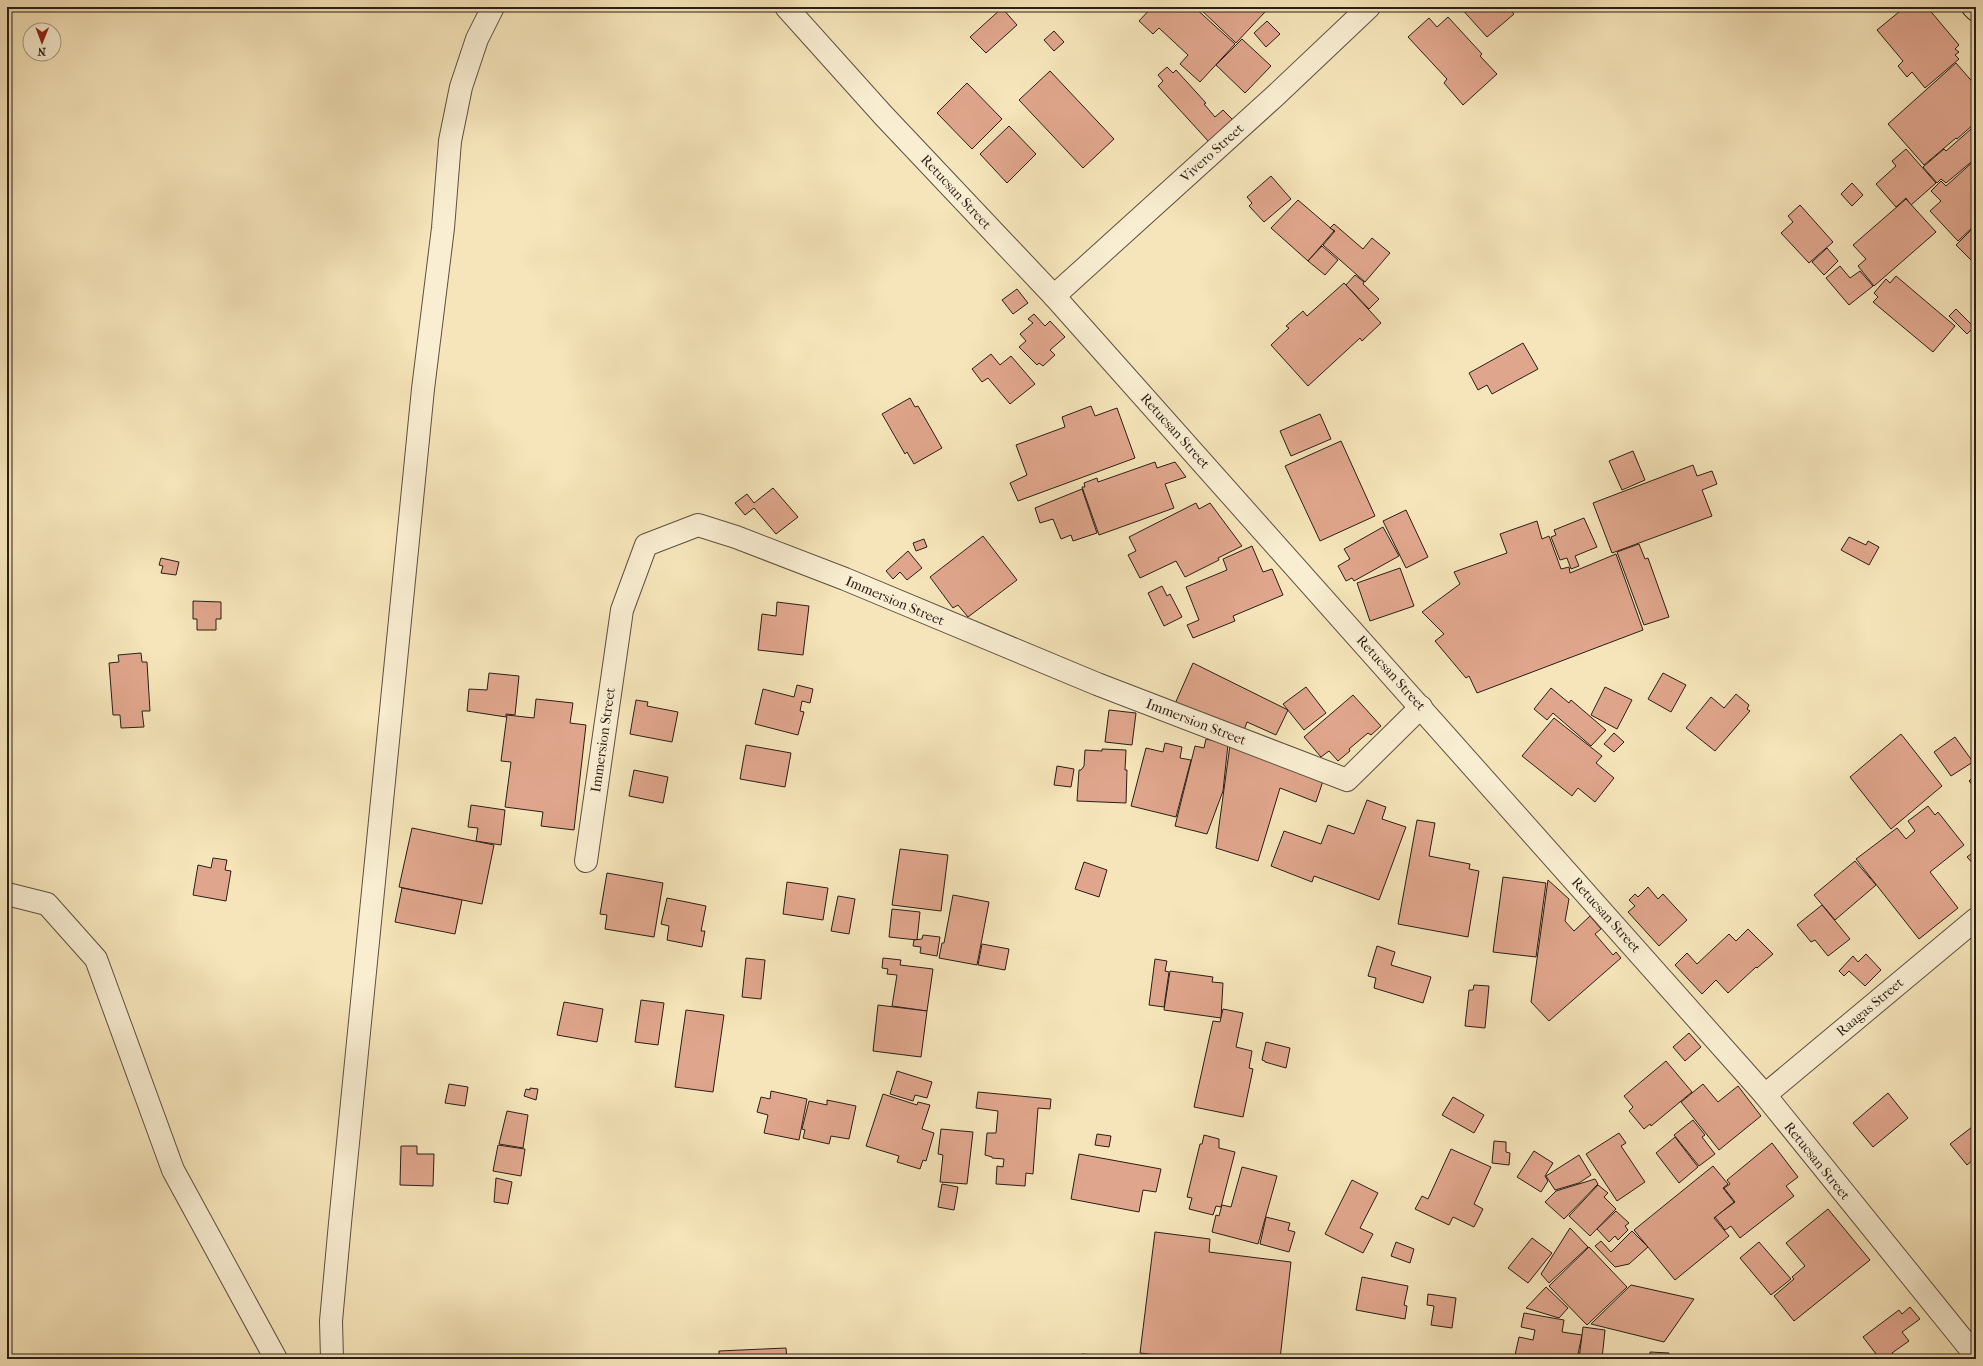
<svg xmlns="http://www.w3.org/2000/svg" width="1983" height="1366" font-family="'IM FELL French Canon',serif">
  <rect width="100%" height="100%" fill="#f6e5ba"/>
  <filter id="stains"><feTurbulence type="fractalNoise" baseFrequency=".005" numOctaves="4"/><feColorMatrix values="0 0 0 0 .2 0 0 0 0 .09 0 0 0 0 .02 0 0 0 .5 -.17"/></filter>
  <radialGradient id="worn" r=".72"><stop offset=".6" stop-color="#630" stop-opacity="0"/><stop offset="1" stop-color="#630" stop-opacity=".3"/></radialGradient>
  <!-- building -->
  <g fill="#e0a68d" stroke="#2b1e17">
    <polygon points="1152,7 1194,7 1235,44 1200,82 1180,64 1188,55 1159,28 1153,34 1139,21"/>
    <polygon points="1198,7 1260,7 1265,12 1236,43"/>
    <polygon points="1460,7 1508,7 1514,14 1487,37"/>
    <polygon points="1905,7 1927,7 1959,45 1955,49 1959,52 1955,55 1959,59 1925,88 1912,72 1907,77 1898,66 1903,61 1877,30"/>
    <polygon points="1002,8 1017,25 986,53 970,37"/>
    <polygon points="1448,17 1482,54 1480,56 1497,74 1463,105 1444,83 1447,79 1408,37 1429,18 1437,27"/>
    <polygon points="1267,21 1280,34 1266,47 1254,33"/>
    <polygon points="1054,31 1064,42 1054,51 1044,40"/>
    <polygon points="1242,39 1271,66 1245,93 1216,65"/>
    <polygon points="1956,63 1976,86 1976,125 1975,123 1957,139 1956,138 1924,165 1888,124"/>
    <polygon points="1167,67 1173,73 1176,70 1206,103 1204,104 1215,117 1223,110 1233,120 1209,142 1158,86 1163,81 1158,75"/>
    <polygon points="1050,71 1114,139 1083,168 1019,100"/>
    <polygon points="967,83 1002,119 972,149 937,113"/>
    <polygon points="1009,126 1036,154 1007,183 980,154"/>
    <polygon points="1976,128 1976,158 1946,183 1941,179 1937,183 1923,167 1944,149 1946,151 1971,129 1972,131"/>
    <polygon points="1906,149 1936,183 1911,205 1906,198 1896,207 1876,184 1896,166 1892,161"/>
    <polygon points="1975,160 1976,162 1976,224 1958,241 1930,211 1941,201 1931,191 1941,181 1946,186"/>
    <polygon points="1271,176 1291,199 1264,222 1249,206 1252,203 1247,197"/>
    <polygon points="1852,183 1863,195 1852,206 1841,194"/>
    <polygon points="1906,199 1936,232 1874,286 1858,266 1866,259 1853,245"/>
    <polygon points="1298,200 1334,231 1308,261 1271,228"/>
    <polygon points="1800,205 1833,242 1809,263 1781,233 1793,222 1788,216"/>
    <polygon points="1334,224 1363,249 1372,238 1390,253 1365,282 1323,245 1335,231 1330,228"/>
    <polygon points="1976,225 1976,265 1956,245"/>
    <polygon points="1322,246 1338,260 1325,275 1308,261"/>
    <polygon points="1827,248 1838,261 1824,275 1812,262"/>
    <polygon points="1840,266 1850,278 1860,271 1873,286 1849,305 1826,278"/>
    <polygon points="1355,275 1364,282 1363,284 1379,299 1369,309 1346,285"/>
    <polygon points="1896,276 1955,326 1933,352 1873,302 1878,297 1874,293 1886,279 1890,283"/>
    <polygon points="1344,283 1381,323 1362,341 1360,338 1308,386 1271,345 1289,328 1286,326 1303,311 1307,316"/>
    <polygon points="1017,289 1028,303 1013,314 1002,300"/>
    <polygon points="1956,309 1974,327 1967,334 1949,316"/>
    <polygon points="1034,314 1045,326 1050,321 1065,337 1050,350 1055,355 1043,366 1039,363 1037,365 1019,347 1026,341 1020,334 1033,323 1028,319"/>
    <polygon points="1523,343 1538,369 1492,394 1487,385 1478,390 1469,373"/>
    <polygon points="991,354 1000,365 1011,356 1035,384 1010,404 988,378 982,382 972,369"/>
    <polygon points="910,398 915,407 918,406 942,448 914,464 907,452 905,454 882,414"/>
    <polygon points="1091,406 1095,416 1117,408 1135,458 1018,501 1010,483 1027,475 1016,445 1065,427 1062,417"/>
    <polygon points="1320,414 1331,439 1291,456 1280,431"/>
    <polygon points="1341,441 1375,516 1320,541 1285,466"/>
    <polygon points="1633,451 1645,480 1622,490 1609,461"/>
    <polygon points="1155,462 1157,468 1175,462 1186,477 1165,484 1174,508 1099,535 1082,487 1085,487 1084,483 1097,478 1098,482"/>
    <polygon points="1693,465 1697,476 1712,471 1717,484 1702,490 1712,516 1612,553 1593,503"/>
    <polygon points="773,488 798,517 776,534 754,508 745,515 735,503 747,494 754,503"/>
    <polygon points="1082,489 1097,533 1073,541 1071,535 1061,539 1053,519 1040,523 1035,508"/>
    <polygon points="1196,503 1199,509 1210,503 1242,546 1218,558 1219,560 1185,577 1176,561 1140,578 1128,555 1136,551 1129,537"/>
    <polygon points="1406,510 1428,557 1406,568 1383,521"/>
    <polygon points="1584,518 1597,547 1575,556 1579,566 1571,569 1567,558 1560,560 1551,537 1556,535 1554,530"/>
    <polygon points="1537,521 1542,539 1549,536 1561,569 1569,567 1570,573 1616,554 1643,630 1477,693 1469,676 1466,678 1435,641 1444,634 1422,612 1460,584 1454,572 1507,553 1500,534"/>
    <polygon points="1383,527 1399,556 1354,581 1352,578 1346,581 1338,566 1350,559 1344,549"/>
    <polygon points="983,536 1017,580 968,617 958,605 953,608 930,577"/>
    <polygon points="1849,537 1866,545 1868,541 1879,547 1869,565 1841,550"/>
    <polygon points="924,539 927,547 916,551 913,543"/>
    <polygon points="1639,544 1645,559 1648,558 1669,617 1644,625 1617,552"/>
    <polygon points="1252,546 1263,572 1272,569 1283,595 1233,616 1235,621 1193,638 1187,625 1199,620 1186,587 1227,570 1223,559"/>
    <polygon points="908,551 922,568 907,580 900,572 893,579 886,571"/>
    <polygon points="161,558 179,562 176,575 161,573 163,566 159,565"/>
    <polygon points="1400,568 1414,606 1370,621 1357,583"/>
    <polygon points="1162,586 1167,596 1170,594 1182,617 1164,626 1148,593"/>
    <polygon points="193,601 221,602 221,619 216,619 216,630 197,630 197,619 193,619"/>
    <polygon points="777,602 809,606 803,655 758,650 762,614 776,616"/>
    <polygon points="141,653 142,662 147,662 150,711 142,711 144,727 121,728 120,715 113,715 109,663 119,662 118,655"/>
    <polygon points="1193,663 1288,710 1276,735 1247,722 1243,733 1174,706"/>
    <polygon points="489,673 519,676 515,715 506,714 506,717 467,711 469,689 487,690"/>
    <polygon points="1663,673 1686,685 1671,712 1648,699"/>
    <polygon points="797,685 813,689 810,703 802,701 800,711 804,712 798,735 755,724 763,689 794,697"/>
    <polygon points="1306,687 1326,713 1304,730 1283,704"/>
    <polygon points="1605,687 1632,700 1617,729 1591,715"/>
    <polygon points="1551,688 1569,703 1571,700 1606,730 1591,746 1553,713 1547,720 1534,709"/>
    <polygon points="1736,694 1749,705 1747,709 1750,711 1715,751 1686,728 1711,697 1724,708"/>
    <polygon points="1353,695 1381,726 1371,735 1368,733 1349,749 1350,751 1338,761 1329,751 1321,757 1304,737"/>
    <polygon points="536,699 573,703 570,723 586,725 574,830 541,826 543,812 505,807 511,762 501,761 507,715 534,718"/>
    <polygon points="636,700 648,702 647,706 678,712 672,742 630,734"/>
    <polygon points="1109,710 1136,713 1132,745 1105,742"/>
    <polygon points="1554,718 1602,756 1596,763 1614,778 1595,802 1578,788 1572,796 1522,756"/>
    <polygon points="1614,733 1624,742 1614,752 1604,744"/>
    <polygon points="1901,734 1942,786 1891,829 1850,777"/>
    <polygon points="1955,737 1973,762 1951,776 1934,752"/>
    <polygon points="1206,739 1228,744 1223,791 1207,834 1175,826 1195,746 1204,748"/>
    <polygon points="1165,743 1182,747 1180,758 1191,760 1176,817 1131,806 1146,748 1163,752"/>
    <polygon points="746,745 791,753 785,787 740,779"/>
    <polygon points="1230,745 1323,781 1316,802 1280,788 1258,861 1216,848"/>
    <polygon points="1102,749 1126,750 1125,770 1127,770 1126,803 1077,801 1079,770 1081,770 1084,766 1085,750 1102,751"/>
    <polygon points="1057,766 1074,769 1071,787 1054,785"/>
    <polygon points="634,770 668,777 663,803 629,796"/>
    <polygon points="1976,774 1976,789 1969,781"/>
    <polygon points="1367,800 1386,807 1382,819 1406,827 1379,900 1314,876 1312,882 1271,866 1284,831 1321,844 1328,825 1354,834"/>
    <polygon points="471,805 505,810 501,845 476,841 478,828 468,827"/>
    <polygon points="1928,806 1935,815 1938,812 1964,845 1930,872 1958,908 1919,939 1856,859 1897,828 1906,839 1915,831 1908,821"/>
    <polygon points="1417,820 1435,823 1429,856 1470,864 1469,869 1479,871 1468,937 1398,924"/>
    <polygon points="412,828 494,845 482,904 399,887"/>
    <polygon points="900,849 948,855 941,911 892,905"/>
    <polygon points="1976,850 1976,867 1967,857"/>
    <polygon points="213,858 227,860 225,870 231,871 226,901 193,895 198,865 211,868"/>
    <polygon points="1855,861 1876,885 1835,920 1814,895"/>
    <polygon points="1084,862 1107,870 1099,897 1075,889"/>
    <polygon points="607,873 663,883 654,937 605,929 607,915 600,914"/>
    <polygon points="1503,877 1546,883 1536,957 1493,952"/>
    <polygon points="1548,880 1569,899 1565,921 1574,931 1590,916 1601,929 1595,934 1613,955 1616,952 1621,958 1549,1021 1531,1002"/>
    <polygon points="787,882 828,888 823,920 783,914"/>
    <polygon points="1648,887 1658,899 1663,894 1687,920 1659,946 1628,912 1635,906 1629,900 1635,894 1638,897"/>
    <polygon points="402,888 462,900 455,934 395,922"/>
    <polygon points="953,895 989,902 977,965 939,958 942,943 944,943"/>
    <polygon points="838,896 855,899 849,934 831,931"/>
    <polygon points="667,898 706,906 701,931 705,931 702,947 667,940 669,926 661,924"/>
    <polygon points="1822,905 1850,939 1828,956 1815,940 1811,942 1797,925"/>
    <polygon points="892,909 920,912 917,940 889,937"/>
    <polygon points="1748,929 1773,954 1757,968 1756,967 1728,993 1716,980 1702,994 1675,965 1687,953 1697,964 1729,934 1736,941"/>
    <polygon points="923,935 940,937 937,956 920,953 921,947 913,946 914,940 922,939"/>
    <polygon points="982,944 1009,949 1005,970 978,965"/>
    <polygon points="1377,946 1395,952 1391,965 1431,977 1423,1003 1374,988 1376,978 1368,976"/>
    <polygon points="1866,954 1881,970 1865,986 1849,971 1844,976 1839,971 1853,956 1858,962"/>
    <polygon points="746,958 765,960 761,999 742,997"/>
    <polygon points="883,958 901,960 900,965 933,969 927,1011 892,1006 897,975 887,974 888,969 882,968"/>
    <polygon points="1155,959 1167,961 1165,971 1169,972 1164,1007 1149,1005"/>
    <polygon points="1170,971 1213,977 1212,982 1223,983 1221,1018 1164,1010"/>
    <polygon points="1474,985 1489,986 1485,1028 1465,1026 1469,990 1473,990"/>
    <polygon points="641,1000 664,1003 658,1045 635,1042"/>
    <polygon points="564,1002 603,1009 597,1042 557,1035"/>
    <polygon points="878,1005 927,1011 921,1057 873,1051"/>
    <polygon points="1223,1009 1243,1013 1236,1047 1252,1051 1249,1068 1253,1069 1243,1117 1194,1107 1213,1021 1220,1022"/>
    <polygon points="686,1010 724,1015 713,1092 675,1087"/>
    <polygon points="1689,1033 1701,1047 1685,1061 1673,1047"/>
    <polygon points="1266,1042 1290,1048 1286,1068 1265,1062 1265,1061 1262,1060"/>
    <polygon points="1666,1061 1692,1092 1651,1126 1650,1124 1644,1129 1629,1111 1633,1107 1624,1096"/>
    <polygon points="897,1071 932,1082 927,1098 915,1095 913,1101 890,1094"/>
    <polygon points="449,1084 468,1087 465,1106 445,1103"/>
    <polygon points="1703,1084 1718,1102 1738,1086 1761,1116 1719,1150 1681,1102"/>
    <polygon points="530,1088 538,1089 536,1100 524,1096 526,1089 530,1090"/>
    <polygon points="771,1091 807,1099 799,1140 764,1133 768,1115 757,1112 761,1097 770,1099"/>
    <polygon points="978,1092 1051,1099 1050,1109 1038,1108 1033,1174 1026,1173 1025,1186 996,1184 997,1166 1003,1167 1004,1159 992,1158 992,1157 985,1155 987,1133 996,1133 998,1111 976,1108"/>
    <polygon points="1888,1093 1908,1118 1873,1147 1853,1123"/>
    <polygon points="883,1094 917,1105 918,1102 930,1105 922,1129 934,1133 926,1161 923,1160 920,1169 897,1162 899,1156 866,1146"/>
    <polygon points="1453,1097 1484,1115 1474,1133 1442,1115"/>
    <polygon points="827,1100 856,1106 849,1139 831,1136 829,1144 803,1138 805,1130 802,1129 809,1101 827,1105"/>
    <polygon points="1976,1110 1976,1121 1971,1114"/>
    <polygon points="507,1111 528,1115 523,1148 499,1144"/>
    <polygon points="1693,1120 1705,1135 1702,1137 1715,1154 1699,1166 1674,1135"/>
    <polygon points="1976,1124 1976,1157 1967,1165 1950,1144"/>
    <polygon points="941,1129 973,1132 967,1184 940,1182 943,1155 938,1154"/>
    <polygon points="1619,1133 1626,1143 1621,1146 1645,1182 1617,1201 1586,1154"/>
    <polygon points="1097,1134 1111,1136 1109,1147 1095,1145"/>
    <polygon points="1204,1135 1219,1139 1219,1148 1235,1152 1221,1207 1216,1206 1213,1215 1189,1209 1192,1198 1187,1197 1200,1144 1202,1144"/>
    <polygon points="1675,1137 1698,1167 1679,1183 1656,1153"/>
    <polygon points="1494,1141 1506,1142 1506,1152 1510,1153 1509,1165 1492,1163"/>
    <polygon points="1772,1143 1798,1177 1786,1186 1794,1196 1740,1238 1731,1226 1725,1230 1715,1217 1735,1202 1724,1188 1730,1184 1727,1180"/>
    <polygon points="498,1145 525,1149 521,1176 493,1171"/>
    <polygon points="401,1146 417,1146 417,1154 434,1154 433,1186 400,1185"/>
    <polygon points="1451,1149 1491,1167 1474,1204 1483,1209 1474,1227 1453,1217 1449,1225 1415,1209 1422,1196 1428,1199"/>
    <polygon points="1534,1151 1553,1163 1545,1176 1548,1181 1541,1192 1517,1177"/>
    <polygon points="1079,1154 1161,1169 1156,1192 1143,1190 1139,1212 1071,1199"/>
    <polygon points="1579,1155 1591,1175 1579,1183 1555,1190 1546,1176"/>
    <polygon points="1713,1166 1728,1184 1723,1188 1734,1202 1714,1218 1729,1236 1675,1280 1634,1230"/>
    <polygon points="1242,1167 1277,1176 1258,1244 1212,1232 1216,1215 1219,1216 1222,1205 1231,1207"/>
    <polygon points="496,1178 512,1182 508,1204 494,1202"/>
    <polygon points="1595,1179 1598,1184 1564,1219 1545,1202 1556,1191"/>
    <polygon points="1352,1180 1378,1193 1360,1228 1373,1234 1363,1253 1325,1234"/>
    <polygon points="942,1184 958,1187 954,1210 938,1207"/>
    <polygon points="1598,1185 1608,1193 1604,1197 1616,1209 1590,1236 1569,1216"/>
    <polygon points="1828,1209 1870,1260 1794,1321 1774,1296 1794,1279 1792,1277 1805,1266 1786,1243"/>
    <polygon points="1616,1211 1629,1223 1625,1226 1628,1230 1618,1240 1615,1236 1609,1242 1597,1229"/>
    <polygon points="1266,1217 1290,1223 1288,1230 1295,1232 1289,1252 1260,1244"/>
    <polygon points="1570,1228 1588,1247 1549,1283 1541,1274"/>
    <polygon points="1632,1231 1648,1247 1629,1264 1615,1267 1595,1246 1601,1241 1611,1252"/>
    <polygon points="1155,1232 1210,1239 1209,1252 1291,1262 1280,1359 1190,1359 1140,1353"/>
    <polygon points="1532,1238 1552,1253 1528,1283 1508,1268"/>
    <polygon points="1396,1242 1414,1249 1410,1263 1391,1256"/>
    <polygon points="1759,1242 1791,1279 1771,1295 1740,1258"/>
    <polygon points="1589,1247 1627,1287 1587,1325 1549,1286"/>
    <polygon points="1362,1277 1408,1286 1404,1305 1407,1306 1405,1319 1356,1310"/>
    <polygon points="1631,1285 1694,1299 1664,1342 1591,1324"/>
    <polygon points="1546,1287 1568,1308 1559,1318 1526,1308"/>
    <polygon points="1428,1294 1456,1298 1452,1328 1431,1325 1434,1306 1427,1305"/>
    <polygon points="1910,1307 1920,1319 1902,1332 1909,1341 1892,1353 1897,1359 1869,1359 1876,1354 1863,1337 1899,1310 1902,1314"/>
    <polygon points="1524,1313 1564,1320 1562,1332 1582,1335 1577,1359 1537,1359 1515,1355 1519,1337 1533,1340 1535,1330 1521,1327"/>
    <polygon points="1583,1327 1605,1330 1602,1359 1579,1359"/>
    <polygon points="786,1348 787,1359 701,1359 719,1358 719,1351"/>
    <polygon points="1650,1352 1669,1353 1669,1359 1650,1359"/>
    <polygon points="1082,1354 1117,1357 1116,1359 1081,1359"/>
  </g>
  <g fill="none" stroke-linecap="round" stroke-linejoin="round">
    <defs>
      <g id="minor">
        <polyline points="786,7 883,115 1054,296 1765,1095 1976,1356"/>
        <polyline points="1054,296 1275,96 1369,7"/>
        <polyline points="586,861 622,610 646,545 698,525 736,537 845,579 1097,684 1347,780 1421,707"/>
        <polyline points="7,894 47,904 96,959 173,1170 276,1359"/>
        <polyline points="1765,1095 1976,919"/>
        <polyline points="332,1359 331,1321 340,1223 423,389 443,228 450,141 461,87 477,39 493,7"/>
      </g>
      <polyline id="major" points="1973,7 1976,10"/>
    </defs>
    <!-- minor casing -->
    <use href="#minor" stroke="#5e5040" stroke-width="24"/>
    <!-- major casing -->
    <use href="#major" stroke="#2b1e17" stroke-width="24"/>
    <!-- minor -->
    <use href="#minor" stroke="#f9eed2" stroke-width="22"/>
    <!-- major -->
    <use href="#major" stroke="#f6e5ba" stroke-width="22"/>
  </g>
  <g text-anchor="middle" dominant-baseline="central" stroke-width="3" stroke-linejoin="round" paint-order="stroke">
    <!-- street labels -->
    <g font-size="14" fill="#2b1e17" stroke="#f9eed2">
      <text transform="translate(1212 153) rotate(-42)">Vivero Street</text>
      <text transform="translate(956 192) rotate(47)">Retucsan Street</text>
      <text transform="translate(1175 431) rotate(48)">Retucsan Street</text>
      <text transform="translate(895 601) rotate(23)">Immersion Street</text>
      <text transform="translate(1391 673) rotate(48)">Retucsan Street</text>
      <text transform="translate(1196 722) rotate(21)">Immersion Street</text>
      <text transform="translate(603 740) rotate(-82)">Immersion Street</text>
      <text transform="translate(1606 915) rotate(48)">Retucsan Street</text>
      <text transform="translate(1870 1007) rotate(-40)">Raagas Street</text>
      <text transform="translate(1817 1161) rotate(51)">Retucsan Street</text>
    </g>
  </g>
  <!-- margin -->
  <rect width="1983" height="1366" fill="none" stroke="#f6e5ba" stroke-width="24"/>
  <rect x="8" y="8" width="1967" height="1350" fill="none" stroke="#2b1e17" stroke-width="2"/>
  <rect x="12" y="12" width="1959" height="1342" fill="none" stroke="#2b1e17"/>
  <!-- north arrow -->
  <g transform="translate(42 42) rotate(181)"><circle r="19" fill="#f9eed2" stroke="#a79b87"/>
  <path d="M0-3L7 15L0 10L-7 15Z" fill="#8f2418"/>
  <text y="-6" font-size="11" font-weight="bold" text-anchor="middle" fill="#2b1e17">N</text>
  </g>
  <rect width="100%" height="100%" filter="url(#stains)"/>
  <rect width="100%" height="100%" fill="url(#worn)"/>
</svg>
